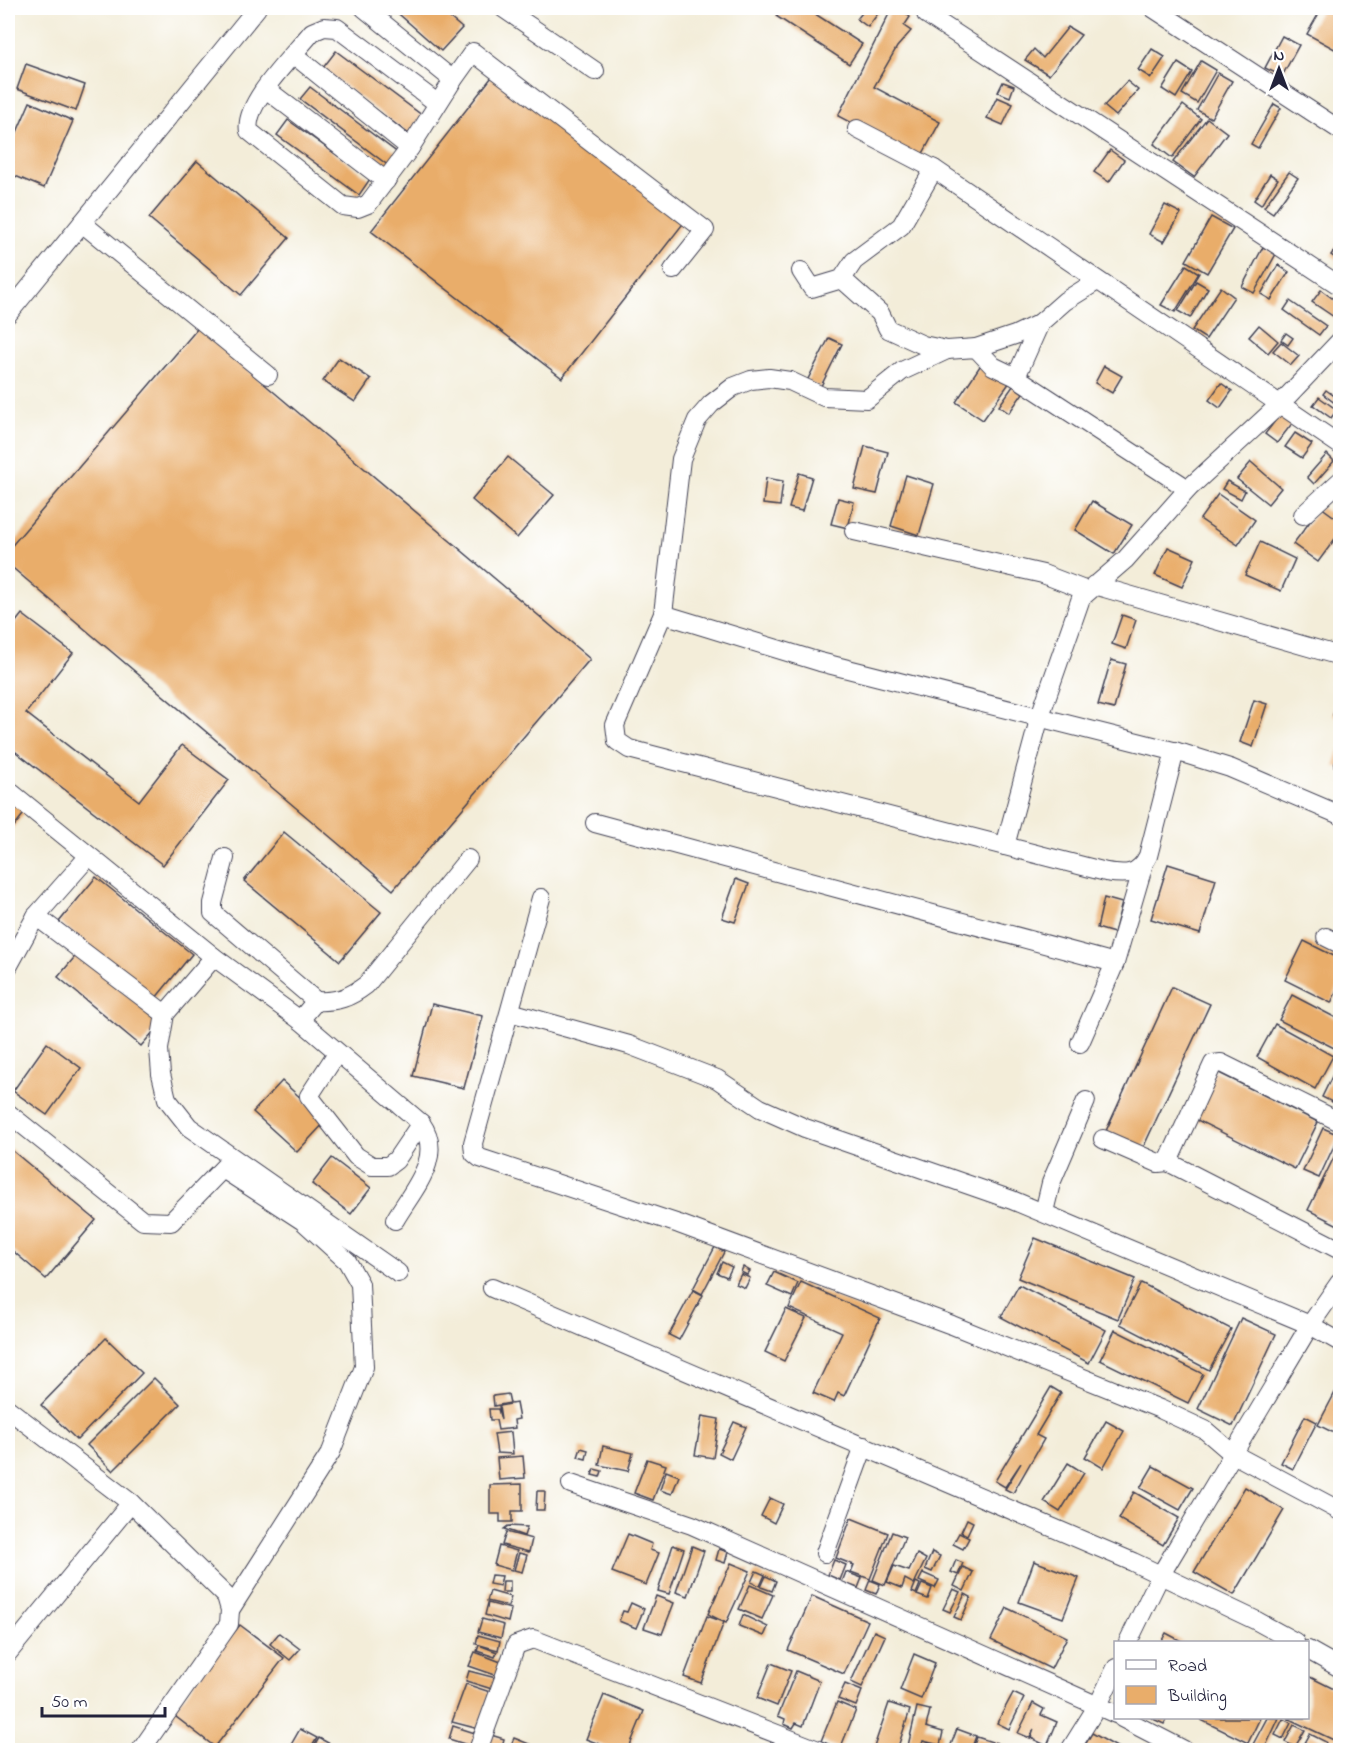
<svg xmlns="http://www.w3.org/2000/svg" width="1348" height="1758" font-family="'Indie Flower',sans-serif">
  <rect width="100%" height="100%" fill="#fff"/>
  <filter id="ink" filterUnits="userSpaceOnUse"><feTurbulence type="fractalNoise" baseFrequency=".0167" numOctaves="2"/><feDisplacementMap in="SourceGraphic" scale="12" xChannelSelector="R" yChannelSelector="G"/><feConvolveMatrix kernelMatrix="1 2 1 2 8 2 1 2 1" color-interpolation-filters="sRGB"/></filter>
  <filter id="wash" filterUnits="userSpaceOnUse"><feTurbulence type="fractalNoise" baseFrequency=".008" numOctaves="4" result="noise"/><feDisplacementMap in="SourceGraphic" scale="24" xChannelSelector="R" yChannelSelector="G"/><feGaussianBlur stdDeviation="1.35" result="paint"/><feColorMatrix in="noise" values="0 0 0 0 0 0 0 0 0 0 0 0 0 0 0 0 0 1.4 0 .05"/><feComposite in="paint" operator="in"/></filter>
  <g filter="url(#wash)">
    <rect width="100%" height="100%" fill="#f3edd9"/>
    <g id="blocks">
      <!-- building -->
      <g fill="#e9ad6a">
        <polygon points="392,8 438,8 462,28 441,51"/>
        <polygon points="781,8 806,8 862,44 849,64 776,16"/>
        <polygon points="866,8 882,8 868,27 857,19"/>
        <polygon points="892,8 907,8 905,12 910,17 904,26 911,31 897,47 874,87 940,122 920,159 838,116"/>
        <polygon points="1322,8 1340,8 1340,52 1307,34"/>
        <polygon points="1068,27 1081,35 1049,75 1025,60 1034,49 1043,58"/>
        <polygon points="1282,36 1299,45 1282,76 1265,68"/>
        <polygon points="1152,49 1165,57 1151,78 1138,70"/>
        <polygon points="336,51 423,116 409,134 322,69"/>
        <polygon points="1201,61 1216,70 1197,103 1182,94"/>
        <polygon points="1178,63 1192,72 1176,98 1162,89"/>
        <polygon points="26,64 85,85 76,111 17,89"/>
        <polygon points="495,73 686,220 562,378 371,231"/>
        <polygon points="1218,73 1232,81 1211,118 1197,110"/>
        <polygon points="1127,81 1138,90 1116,116 1104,106"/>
        <polygon points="1003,82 1014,86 1010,97 998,92"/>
        <polygon points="310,87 399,154 389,166 300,99"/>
        <polygon points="997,97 1013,104 1003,125 987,118"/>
        <polygon points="30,102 73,121 44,188 8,173 8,153"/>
        <polygon points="1274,104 1281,108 1258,148 1251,144"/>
        <polygon points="1183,105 1201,119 1172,158 1154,144"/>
        <polygon points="1207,118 1227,133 1194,177 1173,162"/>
        <polygon points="288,120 370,179 359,195 277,135"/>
        <polygon points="1110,150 1124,160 1109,182 1094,172"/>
        <polygon points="197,161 289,238 241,295 149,218"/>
        <polygon points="1289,172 1298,178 1273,213 1264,207"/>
        <polygon points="1270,174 1278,179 1261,205 1254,200"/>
        <polygon points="1165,205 1181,213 1164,242 1149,234"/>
        <polygon points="1211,217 1233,229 1207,273 1186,261"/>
        <polygon points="1340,242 1340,261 1331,255"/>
        <polygon points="1263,247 1276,254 1254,293 1242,287"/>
        <polygon points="1186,265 1199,273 1175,312 1161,305"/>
        <polygon points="1278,265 1289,272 1271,300 1261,294"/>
        <polygon points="1196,281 1208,288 1190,318 1178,311"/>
        <polygon points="1221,287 1234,297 1206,339 1192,330"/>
        <polygon points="1321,290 1340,304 1340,313 1337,319 1312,302"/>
        <polygon points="1290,301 1326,326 1319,335 1284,310"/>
        <polygon points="1259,325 1278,341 1268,353 1249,337"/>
        <polygon points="198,328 590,659 393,890 8,564 8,550"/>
        <polygon points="1286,333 1293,338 1288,345 1281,340"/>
        <polygon points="829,338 842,344 820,388 807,381"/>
        <polygon points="1281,342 1299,356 1291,365 1273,351"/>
        <polygon points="339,358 371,379 355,402 323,381"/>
        <polygon points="982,363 1010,382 983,420 956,402"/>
        <polygon points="1104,366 1122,376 1112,393 1095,383"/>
        <polygon points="1221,383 1232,391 1220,408 1209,400"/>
        <polygon points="1013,386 1023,393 1009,413 999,406"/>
        <polygon points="1326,390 1340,400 1340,407 1323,394"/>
        <polygon points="1319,397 1337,410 1331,418 1313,405"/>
        <polygon points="1282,412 1294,421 1277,443 1265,434"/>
        <polygon points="1295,433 1312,444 1302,458 1285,447"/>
        <polygon points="865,446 888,452 877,494 854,489"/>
        <polygon points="1327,454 1334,461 1314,484 1307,477"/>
        <polygon points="508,457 554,495 517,538 472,500"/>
        <polygon points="1251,462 1281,488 1268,504 1237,479"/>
        <polygon points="799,473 812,477 802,511 789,508"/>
        <polygon points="906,475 934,484 919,535 891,526"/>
        <polygon points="766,478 783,481 780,506 763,504"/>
        <polygon points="1227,481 1245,491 1241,499 1222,489"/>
        <polygon points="1218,494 1255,520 1238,545 1200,519"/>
        <polygon points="838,498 854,502 848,528 831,524"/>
        <polygon points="1092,501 1132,525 1114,554 1075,530"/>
        <polygon points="1321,507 1340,521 1340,532 1318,562 1293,544"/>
        <polygon points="1260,542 1295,559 1281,591 1245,575"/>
        <polygon points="1168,547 1195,559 1182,587 1155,575"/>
        <polygon points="22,614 73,653 26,713 139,801 182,745 229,780 163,865 8,746 8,632"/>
        <polygon points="1122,615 1136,620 1126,649 1112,644"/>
        <polygon points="1111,660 1126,664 1114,709 1098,705"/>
        <polygon points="1340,692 1340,717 1333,715"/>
        <polygon points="1254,700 1267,704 1253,747 1240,742"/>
        <polygon points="1340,748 1340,768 1334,766"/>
        <polygon points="8,796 26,811 8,834"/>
        <polygon points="284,832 381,912 340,961 244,881"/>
        <polygon points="1168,864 1216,879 1200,934 1151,919"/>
        <polygon points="96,877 192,954 155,999 59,922"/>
        <polygon points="736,879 749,884 735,922 722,918"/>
        <polygon points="1104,898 1122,903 1114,933 1097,928"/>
        <polygon points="1304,941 1340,959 1340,984 1331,1003 1285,980"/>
        <polygon points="78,953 161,1023 141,1046 58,977"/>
        <polygon points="1172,987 1210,1004 1143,1148 1106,1131"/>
        <polygon points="1292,995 1340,1020 1340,1051 1279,1020"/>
        <polygon points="432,1004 483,1016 464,1088 413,1076"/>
        <polygon points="1275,1024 1333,1056 1315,1089 1257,1057"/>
        <polygon points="47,1043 81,1068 47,1115 13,1091"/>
        <polygon points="1340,1060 1340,1106 1322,1097"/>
        <polygon points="1215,1071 1318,1122 1295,1169 1191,1117"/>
        <polygon points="282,1081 326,1121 297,1152 253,1112"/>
        <polygon points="1323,1128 1339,1135 1319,1178 1303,1171"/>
        <polygon points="1340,1145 1340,1226 1308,1210"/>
        <polygon points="8,1147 96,1220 46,1279 8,1247"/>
        <polygon points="332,1158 371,1188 351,1214 312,1184"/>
        <polygon points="1035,1238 1135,1279 1118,1319 1018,1278"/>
        <polygon points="715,1247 724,1252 702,1294 693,1289"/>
        <polygon points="722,1262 732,1267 727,1277 717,1273"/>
        <polygon points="743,1267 750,1271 747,1275 741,1272"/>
        <polygon points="774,1272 798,1283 792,1297 767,1286"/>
        <polygon points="741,1274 750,1278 745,1288 736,1284"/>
        <polygon points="801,1282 880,1318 844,1396 838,1393 834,1402 813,1393 842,1332 789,1308"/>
        <polygon points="1141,1283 1231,1329 1209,1370 1120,1324"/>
        <polygon points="1019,1285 1106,1330 1089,1363 1001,1317"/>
        <polygon points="693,1290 703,1295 679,1340 669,1335"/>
        <polygon points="786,1309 806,1318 784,1361 765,1352"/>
        <polygon points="1241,1318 1276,1334 1233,1426 1198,1409"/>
        <polygon points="1115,1330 1203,1374 1188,1403 1100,1360"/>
        <polygon points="106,1338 142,1373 77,1440 41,1405"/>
        <polygon points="154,1378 180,1404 113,1471 87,1445"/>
        <polygon points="1051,1387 1061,1393 1036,1435 1044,1439 1013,1493 1005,1489 1021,1463 1005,1487 995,1481"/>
        <polygon points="1338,1387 1340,1388 1340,1436 1318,1425"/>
        <polygon points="508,1394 510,1403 494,1406 493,1396"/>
        <polygon points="516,1403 519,1419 514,1420 515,1428 498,1430 496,1420 490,1420 489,1409 498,1409 501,1420 499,1406"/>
        <polygon points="702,1416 719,1419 713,1458 695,1455"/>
        <polygon points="1305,1416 1317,1422 1293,1469 1281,1463"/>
        <polygon points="1106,1421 1124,1431 1103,1468 1085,1457"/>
        <polygon points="734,1422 746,1427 731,1459 719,1453"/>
        <polygon points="511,1432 513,1454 497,1453 494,1434"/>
        <polygon points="603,1446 633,1453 628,1471 599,1465"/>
        <polygon points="581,1448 588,1450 586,1459 578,1457"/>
        <polygon points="523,1456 525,1478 499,1480 497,1458"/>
        <polygon points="647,1459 666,1465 653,1500 634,1493"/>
        <polygon points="1068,1463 1084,1473 1060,1512 1044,1502"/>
        <polygon points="1153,1466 1193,1488 1180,1510 1140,1488"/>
        <polygon points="594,1469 602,1471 600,1477 592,1475"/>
        <polygon points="666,1471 679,1476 672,1494 660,1490"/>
        <polygon points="522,1484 522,1511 512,1511 512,1522 500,1522 500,1514 490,1514 490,1485"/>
        <polygon points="1245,1487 1284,1510 1234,1595 1194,1572"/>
        <polygon points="537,1491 545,1491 544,1510 536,1510"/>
        <polygon points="1134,1492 1179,1518 1163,1545 1119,1519"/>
        <polygon points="770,1498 783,1504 774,1523 761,1516"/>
        <polygon points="851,1518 888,1533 870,1579 851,1572 854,1565 836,1558"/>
        <polygon points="967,1519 973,1522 967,1535 961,1532"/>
        <polygon points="508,1526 527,1527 524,1536 504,1529"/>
        <polygon points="506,1532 532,1539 529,1552 502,1545"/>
        <polygon points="892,1532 905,1537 885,1585 873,1580"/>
        <polygon points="959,1533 969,1538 963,1549 953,1544"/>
        <polygon points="628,1534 652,1544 650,1550 659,1553 646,1585 612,1572"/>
        <polygon points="673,1545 684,1549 669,1594 658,1591"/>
        <polygon points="499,1546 517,1551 512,1570 494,1565"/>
        <polygon points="692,1546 704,1551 688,1596 676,1592"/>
        <polygon points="719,1549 728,1552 725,1563 716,1560"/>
        <polygon points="932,1552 940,1556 932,1572 925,1569"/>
        <polygon points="519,1553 527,1555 522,1572 514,1570"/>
        <polygon points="917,1554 926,1559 914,1584 905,1579 902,1588 887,1582 894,1566 909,1571"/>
        <polygon points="834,1560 846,1565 840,1580 828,1575"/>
        <polygon points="956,1560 963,1563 958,1575 951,1572"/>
        <polygon points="1034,1561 1079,1578 1063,1618 1019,1602"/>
        <polygon points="731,1563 750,1571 726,1623 708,1614"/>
        <polygon points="963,1567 973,1572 964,1591 954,1586"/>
        <polygon points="756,1571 765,1575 760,1586 751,1582"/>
        <polygon points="846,1572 862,1578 858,1588 842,1582"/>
        <polygon points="923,1573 939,1580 935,1588 919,1581"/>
        <polygon points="491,1575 502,1576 500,1586 489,1584"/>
        <polygon points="766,1576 776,1581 772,1591 761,1587"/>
        <polygon points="870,1580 880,1584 876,1594 866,1590"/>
        <polygon points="503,1581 510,1581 510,1592 502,1592"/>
        <polygon points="916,1582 920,1584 916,1594 912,1592"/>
        <polygon points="922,1584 932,1588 928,1599 917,1595"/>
        <polygon points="750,1585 773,1595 762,1619 739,1609"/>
        <polygon points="953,1589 960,1592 950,1612 943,1609"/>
        <polygon points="490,1591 511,1597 508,1606 487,1601"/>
        <polygon points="965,1594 971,1597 961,1620 954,1617"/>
        <polygon points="656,1596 674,1603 662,1634 644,1628"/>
        <polygon points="812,1596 868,1621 844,1674 788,1650"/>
        <polygon points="488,1603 511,1609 508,1622 485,1615"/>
        <polygon points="631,1603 644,1609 636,1628 619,1621 623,1611 627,1612"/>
        <polygon points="1007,1608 1067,1637 1051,1669 991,1640"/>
        <polygon points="743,1615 768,1627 764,1636 739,1626"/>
        <polygon points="707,1616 724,1622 701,1683 684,1677"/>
        <polygon points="482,1619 504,1625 501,1638 478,1632"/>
        <polygon points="240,1625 284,1658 215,1747 171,1713"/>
        <polygon points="874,1631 885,1636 862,1687 851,1682"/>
        <polygon points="279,1633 300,1649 290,1660 270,1644"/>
        <polygon points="1166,1633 1183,1642 1161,1642"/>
        <polygon points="478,1635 500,1641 498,1650 476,1644"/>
        <polygon points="479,1645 497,1652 495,1657 477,1651"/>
        <polygon points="475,1652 506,1664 501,1677 469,1666"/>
        <polygon points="914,1654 935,1663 921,1699 900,1690"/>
        <polygon points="771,1663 791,1671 777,1706 757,1698"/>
        <polygon points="469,1671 496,1678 492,1689 466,1681"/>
        <polygon points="796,1671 820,1681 803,1726 796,1723 793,1728 784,1724 785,1719 778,1716"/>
        <polygon points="1308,1676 1340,1692 1340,1743 1287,1718 1308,1718"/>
        <polygon points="466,1684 490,1692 479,1729 452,1722"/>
        <polygon points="845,1684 862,1691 856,1706 838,1699"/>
        <polygon points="1013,1693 1024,1698 1009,1729 997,1723"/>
        <polygon points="604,1695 644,1711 628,1750 615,1750 586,1739"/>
        <polygon points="837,1702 856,1710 840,1749 821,1741"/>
        <polygon points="889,1703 910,1710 897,1750 873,1750"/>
        <polygon points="1033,1703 1044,1709 1041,1715 1057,1722 1047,1746 1031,1738 1034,1729 1030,1738 1018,1733"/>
        <polygon points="917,1707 930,1710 926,1727 943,1732 940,1745 923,1741 920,1750 907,1750"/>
        <polygon points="1151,1718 1167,1718 1164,1724"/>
        <polygon points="1202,1718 1260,1718 1248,1743 1201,1720"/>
        <polygon points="1267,1718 1279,1718 1264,1750 1256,1750 1251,1748"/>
        <polygon points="1283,1719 1291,1723 1283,1739 1275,1735"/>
        <polygon points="1294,1725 1305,1730 1295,1747 1285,1742"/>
        <polygon points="453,1726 478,1734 474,1747 449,1739"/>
        <polygon points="300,1729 317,1738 310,1750 288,1750"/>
        <polygon points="957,1729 976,1736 971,1750 949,1750"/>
        <polygon points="1092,1733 1122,1750 1082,1750"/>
        <polygon points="1310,1734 1326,1742 1322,1750 1301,1750"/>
        <polygon points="491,1735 504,1739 501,1750 486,1748"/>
        <polygon points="977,1737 992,1742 989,1750 972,1750"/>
        <polygon points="319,1738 341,1750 312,1750"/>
        <polygon points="514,1738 544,1750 509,1750"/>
        <polygon points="995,1742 1012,1750 991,1750"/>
        <polygon points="452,1746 464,1750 450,1750"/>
      </g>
    </g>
  </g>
  <g filter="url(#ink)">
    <use href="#blocks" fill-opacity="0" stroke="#414053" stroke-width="1.5"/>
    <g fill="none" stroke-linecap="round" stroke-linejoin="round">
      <defs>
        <g id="minor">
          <path d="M364,8L453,80L410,148L368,204L358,208L343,206L249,131C243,103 294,55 312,32L324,27L337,28L437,103"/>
          <polyline points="503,8 595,71"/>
          <polyline points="1153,8 1340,130"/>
          <polyline points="926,14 1340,286"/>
          <polyline points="294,55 410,148"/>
          <polyline points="453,80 473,52 705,230 673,270"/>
          <polyline points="266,89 386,181"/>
          <polyline points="857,129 934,169 1340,445"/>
          <polyline points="82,223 268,375"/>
          <polyline points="801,271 812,288 842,279 854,261 901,226 934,169"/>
          <polyline points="842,279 880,313 888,329 923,345 947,350 976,348 993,366 1016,377 1188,489"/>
          <polyline points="8,314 257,8"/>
          <polyline points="976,348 1015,335 1040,323"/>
          <polyline points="947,350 902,371 867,399 824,397 790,381 769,378 751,380 733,387 711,404 697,420 681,459 663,614 820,662 1185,754 1230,768 1340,815"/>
          <polyline points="1016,377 1040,323 1065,301 1097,281"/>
          <polyline points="1303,515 1340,481"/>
          <polyline points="854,531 1043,574 1087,591"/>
          <polyline points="1094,585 1340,656"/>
          <path d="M663,614L615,725L617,741L629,749L1106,872C1125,875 1138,876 1148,856L1175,751"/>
          <path d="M8,790L214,957L300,1020L421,1123C445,1157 413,1189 395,1220"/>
          <polyline points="595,823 1115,963"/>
          <polyline points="1005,846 1040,716 1081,598 1125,560 1188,489 1280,404 1340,341"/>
          <polyline points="225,858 213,903 213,913 316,1001"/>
          <polyline points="541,898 473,1143 474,1153 480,1158 679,1224 952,1325 1160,1409 1205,1430 1233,1454 1340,1511"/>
          <polyline points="36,916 165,1014"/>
          <polyline points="1326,937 1340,944"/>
          <polyline points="214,957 165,1014 159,1049 161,1074 167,1099 189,1127 398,1273"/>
          <polyline points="8,967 36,916 88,857"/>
          <polyline points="510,1012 629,1045 717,1079 760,1108 805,1128 1012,1200 1310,1325 1340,1342"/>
          <path d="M300,1020L316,1001C337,1002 349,998 366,985L468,859"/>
          <polyline points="1080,1043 1115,963 1143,867"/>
          <polyline points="337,1053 309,1096 356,1156 372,1166 388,1166 396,1160 421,1123"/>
          <polyline points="8,1113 143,1221 171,1222 230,1161"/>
          <polyline points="1103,1139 1158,1163 1168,1162 1213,1064 1221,1063 1340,1122"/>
          <polyline points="1168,1162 1340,1250"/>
          <polyline points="223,1169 303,1221 347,1261 360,1284 364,1367 331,1452 230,1610"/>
          <polyline points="1044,1212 1051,1183 1086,1101"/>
          <polyline points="492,1288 1133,1562 1255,1620 1295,1642"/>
          <polyline points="8,1409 131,1503 226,1596 230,1610 229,1624 141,1750"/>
          <polyline points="571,1484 692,1525 1116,1714"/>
          <polyline points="825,1553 864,1446"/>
          <polyline points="1128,1642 1160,1576 1310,1325 1340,1282"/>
          <polyline points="1308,1650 1340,1668"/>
          <polyline points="8,1653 131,1503"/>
          <polyline points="1122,1718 1184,1750"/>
          <polyline points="478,1750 516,1645 533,1639 818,1750"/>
          <polyline points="1070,1750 1098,1705 1116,1668"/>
        </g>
      </defs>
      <!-- minor casing -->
      <use href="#minor" stroke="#414053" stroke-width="20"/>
      <!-- minor -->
      <use href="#minor" stroke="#fff" stroke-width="18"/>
    </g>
  </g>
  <!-- margin -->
  <rect width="1348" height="1758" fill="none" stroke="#fff" stroke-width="30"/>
  <!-- legend -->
  <rect x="1114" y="1641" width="195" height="78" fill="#ffffff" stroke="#a7a7b1" stroke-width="1.5"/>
  <rect x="1126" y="1660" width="30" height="9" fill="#ffffff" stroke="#a7a7b1" stroke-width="1.5"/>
  <text x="1168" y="1671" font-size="18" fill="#22223b">Road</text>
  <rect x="1126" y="1686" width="30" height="18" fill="#e9ad6a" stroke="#a7a7b1" stroke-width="1.5"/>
  <text x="1168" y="1701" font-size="18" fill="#22223b">Building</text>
  <!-- north arrow -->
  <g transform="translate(1279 69)" stroke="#ffffff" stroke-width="4.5" paint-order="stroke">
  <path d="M0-4.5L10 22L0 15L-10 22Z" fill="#22223b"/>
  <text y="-9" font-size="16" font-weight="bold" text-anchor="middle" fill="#22223b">N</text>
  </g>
  <!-- scale -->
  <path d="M42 1707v9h123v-9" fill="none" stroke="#22223b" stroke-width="3"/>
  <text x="51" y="1707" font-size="18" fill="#22223b" stroke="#ffffff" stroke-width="4.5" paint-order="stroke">50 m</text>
</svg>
